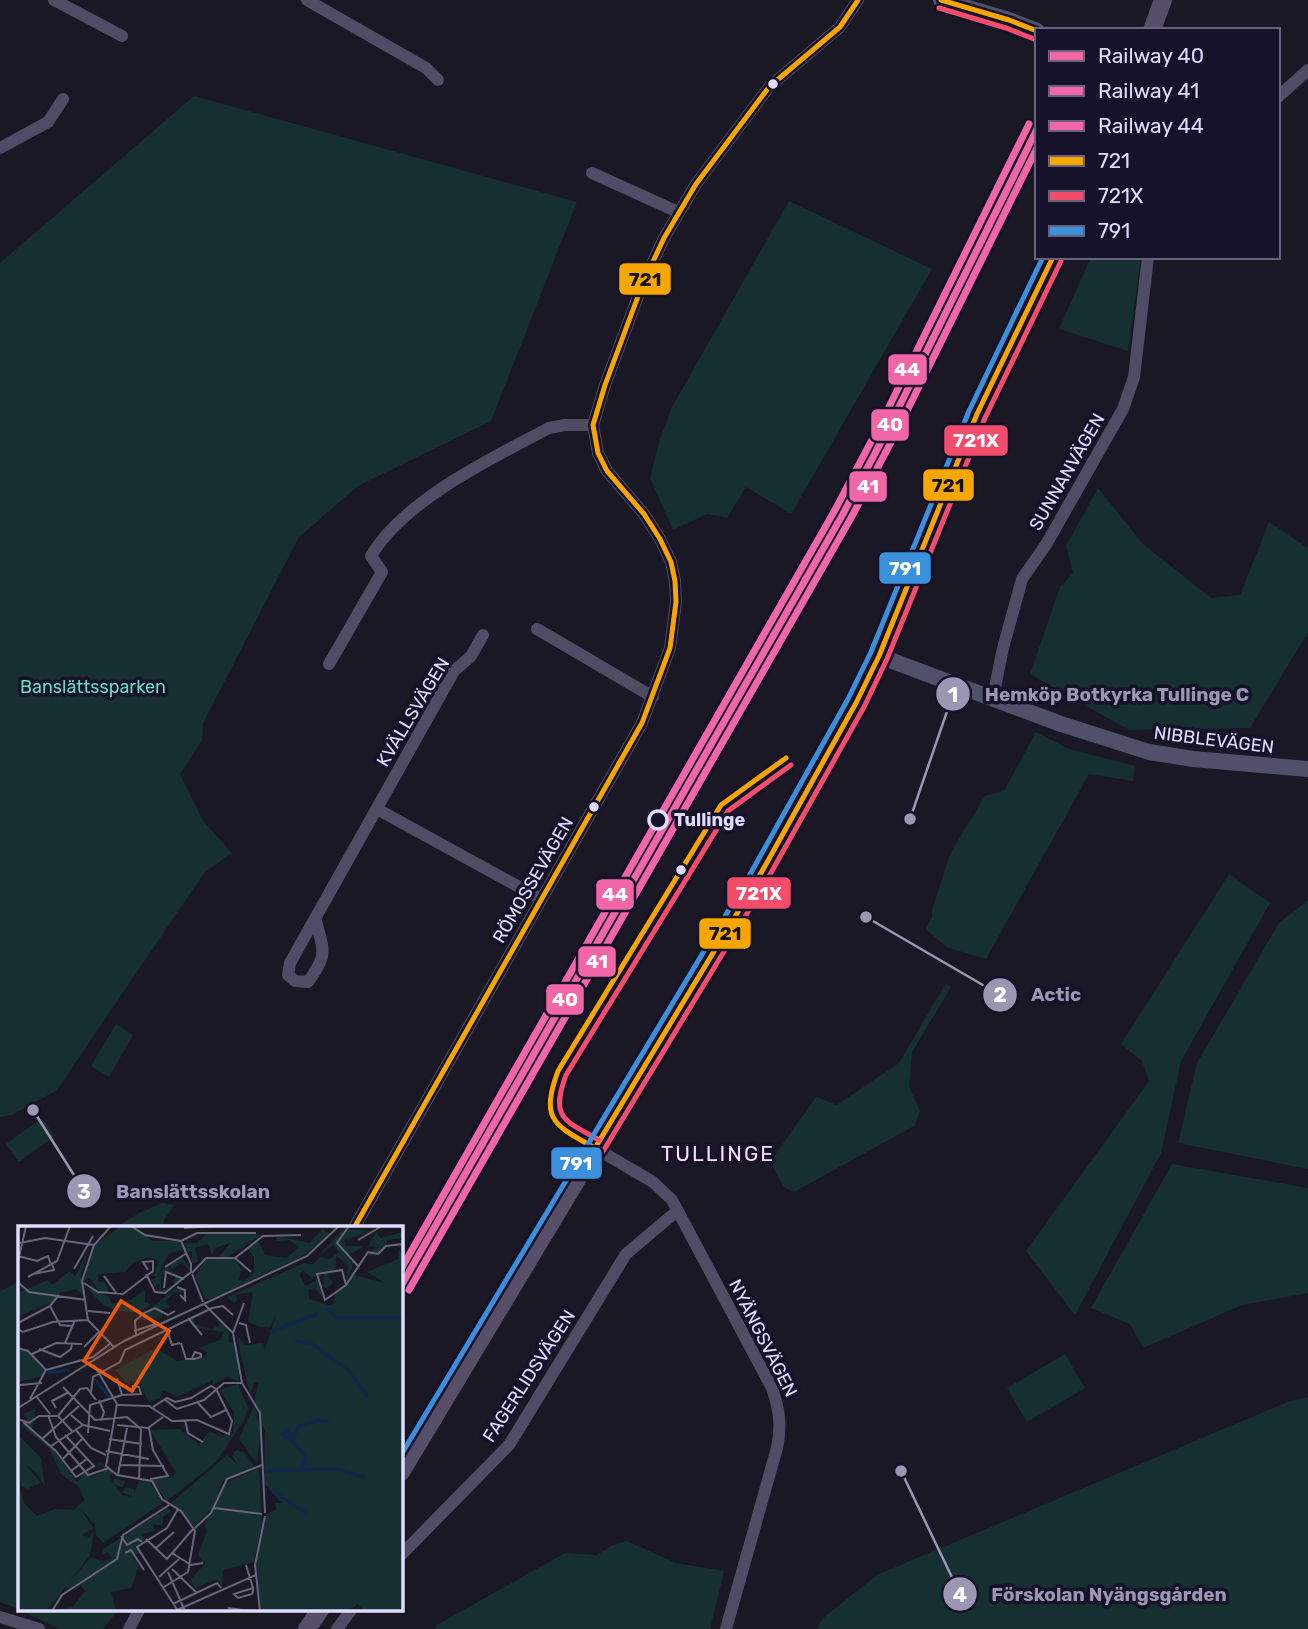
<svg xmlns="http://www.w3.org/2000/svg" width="1308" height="1629" font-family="Rubik,sans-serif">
  <rect width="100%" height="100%" fill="#1a1824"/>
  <!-- green -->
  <g fill="#163031">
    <polygon points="194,96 577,202 491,421 358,486 299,537 203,723 202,740 180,774 203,821 232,853 204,873 57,1090 12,1115 0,1117 0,263"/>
    <polygon points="789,201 932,269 791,514 746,487 727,518 707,514 673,530 650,478 659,442 672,407"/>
    <polygon points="1091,257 1141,257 1128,351 1059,329"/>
    <polygon points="1098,488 1143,544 1211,598 1240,595 1269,522 1308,548 1308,632 1250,728 1129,730 1030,674 1060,587 1073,573 1066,546"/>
    <polygon points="1036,732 1069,749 1135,766 1133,781 1089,774 986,959 946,947 926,929 932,917 932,910 950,854 985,796 1004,791"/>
    <polygon points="1229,874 1270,903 1181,1061 1161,1153 1075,1315 1026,1251 1149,1081 1142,1061 1121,1044"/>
    <polygon points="1308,900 1308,1169 1178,1143 1197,1063 1279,923"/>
    <polygon points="946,983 951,987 912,1052 909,1087 920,1111 914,1126 794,1192 784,1187 770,1162 816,1097 837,1105 899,1063"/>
    <polygon points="116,1024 133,1035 109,1077 91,1066"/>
    <polygon points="42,1118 55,1136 19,1162 6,1144"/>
    <polygon points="1172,1164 1308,1188 1308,1293 1242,1305 1143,1348 1130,1324 1091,1308"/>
    <polygon points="162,1203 174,1205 164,1220 162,1228 115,1228 139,1213"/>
    <polygon points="19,1282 19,1609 0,1602 0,1291"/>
    <polygon points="1065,1354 1085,1388 1027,1422 1007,1388"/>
    <polygon points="1308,1397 1308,1629 817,1629 823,1618 877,1575 1290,1401"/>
    <polygon points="627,1541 676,1563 724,1571 710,1629 435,1629 435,1626 565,1553 597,1555 613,1545"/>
    <polygon points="20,1610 118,1610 103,1629 60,1629"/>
  </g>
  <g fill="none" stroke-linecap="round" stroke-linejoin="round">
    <!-- street -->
    <g stroke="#4e4d65" stroke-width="12">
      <polyline points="54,0 122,36"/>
      <polyline points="307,0 426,68 438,80"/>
      <polyline points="1278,97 1308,70"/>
      <polyline points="0,148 48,122 63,99"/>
      <polyline points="592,173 678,212"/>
      <polyline points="537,629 653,697"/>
      <path d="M329,664L382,572L371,556C404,500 492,458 549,428L565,425H593"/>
      <polyline points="993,697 1003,648 1022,579 1047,543 1123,409 1134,377 1148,257"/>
      <polyline points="377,809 541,899"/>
      <path d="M316,921C324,952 328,954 308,982L295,981L288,975L290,963L454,671L471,656L483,635"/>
      <path d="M595,1148L653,1182L672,1200L772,1388C779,1409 782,1425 777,1448L726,1629"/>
      <polyline points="354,1228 642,723 670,648 676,602 675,581 671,562 660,539 644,514 607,471 598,453 593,425 605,385 643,283 664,238 696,184 769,87 840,27 858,0"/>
      <polyline points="401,1555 509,1445 626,1254 677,1211"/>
      <polyline points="0,1617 39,1629"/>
      <polyline points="129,1629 139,1610"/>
      <polyline points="337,1629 351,1610"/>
    </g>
    <!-- secondary -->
    <g stroke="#51506a" stroke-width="16">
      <polyline points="941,0 1009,20 1037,31"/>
      <polyline points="879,656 1061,724 1149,752 1193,759 1308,769"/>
    </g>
    <!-- primary -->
    <g stroke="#574e69" stroke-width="18">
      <polyline points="1152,30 1163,0"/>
      <polyline points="401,1472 756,882 856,703 879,656 977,414 1053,257"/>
      <polyline points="307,1629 320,1610"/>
    </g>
    <defs>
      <g id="bus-1">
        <polyline points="941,0 1009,20 1037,31"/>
        <polyline points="595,1148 756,882 856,703 879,656 977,414 1053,257"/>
        <path d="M595,1148C554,1125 540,1120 558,1071L721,805L786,758"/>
        <polyline points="354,1228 642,723 670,648 676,602 675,581 671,562 660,539 644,514 607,471 598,453 593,425 605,385 643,283 664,238 696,184 769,87 840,27 858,0"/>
      </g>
      <g id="bus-2">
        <polyline points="939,8 1006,28 1034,39"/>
        <path d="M599,1140C564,1120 550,1118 566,1075L728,811L791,765"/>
        <polyline points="602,1153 763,887 864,707 887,659 985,418 1061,261"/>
      </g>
      <polyline id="bus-3" points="401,1455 748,878 848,699 871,652 969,411 1043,257"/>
    </defs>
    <!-- bus-1 casing -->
    <use href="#bus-1" stroke="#16122a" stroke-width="10"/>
    <!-- bus-2 casing -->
    <use href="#bus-2" stroke="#16122a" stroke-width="10"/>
    <!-- bus-3 casing -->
    <use href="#bus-3" stroke="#16122a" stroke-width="10"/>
    <!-- bus-1 -->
    <use href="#bus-1" stroke="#f7a600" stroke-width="5"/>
    <!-- bus-2 -->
    <use href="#bus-2" stroke="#f44d6c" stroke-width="5"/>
    <!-- bus-3 -->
    <use href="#bus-3" stroke="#3a90db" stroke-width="5"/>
    <defs>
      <polyline id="rail-1" points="401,1286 843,514 891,423 1037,129"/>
      <polyline id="rail-2" points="409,1290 851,518 899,427 1037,148"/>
      <polyline id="rail-3" points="401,1269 835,510 883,419 1029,124"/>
    </defs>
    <!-- rail-1 casing -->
    <use href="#rail-1" stroke="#16122a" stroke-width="12"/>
    <!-- rail-2 casing -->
    <use href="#rail-2" stroke="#16122a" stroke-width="12"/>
    <!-- rail-3 casing -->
    <use href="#rail-3" stroke="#16122a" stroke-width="12"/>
    <!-- rail-1 -->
    <use href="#rail-1" stroke="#f166a7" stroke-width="7"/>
    <!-- rail-2 -->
    <use href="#rail-2" stroke="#f166a7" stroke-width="7"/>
    <!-- rail-3 -->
    <use href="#rail-3" stroke="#f166a7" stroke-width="7"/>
  </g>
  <!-- markers -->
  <g fill="#e0dcfe" stroke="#16122a" stroke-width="2.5">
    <circle cx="773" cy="84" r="6"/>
    <circle cx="594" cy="807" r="6"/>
    <circle cx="681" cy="870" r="6"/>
  </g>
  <circle fill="#16122a" stroke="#e0dcfe" stroke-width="3.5" cx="658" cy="820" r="9"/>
  <g text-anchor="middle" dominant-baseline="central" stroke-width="7" stroke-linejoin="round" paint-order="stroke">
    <!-- street labels -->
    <g font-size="18" fill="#e0dcfe" stroke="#16122a">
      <text transform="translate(1067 472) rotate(-60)">SUNNANVÄGEN</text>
      <text transform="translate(413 712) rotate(-59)">KVÄLLSVÄGEN</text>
      <text transform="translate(1214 740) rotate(7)">NIBBLEVÄGEN</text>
      <text transform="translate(533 880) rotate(-60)">RÖMOSSEVÄGEN</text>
      <text transform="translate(763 1338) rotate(63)">NYÄNGSVÄGEN</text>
      <text transform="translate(529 1376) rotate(-57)">FAGERLIDSVÄGEN</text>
    </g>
    <!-- park labels -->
    <g font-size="18" fill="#69ddc0" stroke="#16122a">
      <text x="93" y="687">Banslättssparken</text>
    </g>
    <!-- stop labels -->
    <g font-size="18" font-weight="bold" fill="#e0dcfe" stroke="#16122a" text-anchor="start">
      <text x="674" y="820">Tullinge</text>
    </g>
    <!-- quarter labels -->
    <g font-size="21" letter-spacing="2" fill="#fedef2" stroke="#16122a">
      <text x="718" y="1153">TULLINGE</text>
    </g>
  </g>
  <!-- overview -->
  <g transform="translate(18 1226)">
    <rect width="385" height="385" fill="#1a1824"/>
    <path d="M103,0L120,3L134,15H161L166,24L151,27L139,51L149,40L153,42L152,37L166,33L173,44L166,50L171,44L164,36L156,43H151L156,47L143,48V65L156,58L157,48L165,52L151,65L141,67L142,57L137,61L134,54L139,51L131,47L137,48L140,34L131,31L116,36L107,46L80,48V55L87,57L92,68L81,66L72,52L65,56L77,19ZM328,0L318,17L336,36L328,57L330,39L318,30V42L309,48L315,57L309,62L301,59L306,58L305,46L294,52L285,44L282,49L287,60L299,54L307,75L297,62L291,63V73L310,79L316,78L317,69L336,49L367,57L349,46L380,33L381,23L385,29V385H346L340,378L330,385H243L238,338L247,290L258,283L257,277H264L246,257L247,205L236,175L241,156L236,157L232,169L218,108L227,119L245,117L247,124L258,89L251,102L242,101L230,96L235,66L217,69L220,74L216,77L209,71L286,37L295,38L302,31L312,33L321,26L315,19L301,29ZM304,3L312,8L286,29L204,68L188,74L177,51L188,33H217L224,44L220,54L225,55L236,48V31L229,22L240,14L247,29L269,32L281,21L271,14L258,15L259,10L292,17ZM329,3L355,5L326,14L327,20H350L358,6L363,12L384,6L385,12L370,14L363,25L351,31L350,26L362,21L346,20L331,29L320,14ZM188,8L218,7L243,9L209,31L202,30L212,17L197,22L194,29L190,18L177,22L180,36L174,37V25L170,26L166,17H179ZM72,19L63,48L65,69L58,63L42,67L36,75L0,91V67L30,54L34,59L52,45L57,51ZM68,61L90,70L94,78L113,74L127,64V76L133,79L120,87L98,84L85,79ZM156,63H165L167,67L156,66L147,76L153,82L145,83L144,92L126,94L123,91ZM189,87L176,93V98L194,103L201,99L200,93L210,101L211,115L218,119L221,155L209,151L195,159V154L159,171L145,164L142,172L131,176L120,155L109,157L97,144L138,122L159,135L187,131L189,126L180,122L202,114L206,106L175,101L171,93ZM0,124L10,125L27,145L24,150L1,156ZM220,158L230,182L226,194L198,236L149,275L133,253L153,252L158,246L132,204L161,203L181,219L191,205L202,210L215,207L216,186L202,164ZM236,179L243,203L239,238L221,213ZM17,183L14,203L37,225L59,256L66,247L74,251L88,244L83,239L77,242L82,236L95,247L91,250L95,258L96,252L107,255L105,261L96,259L104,269L115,271L105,267L107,261L116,263V268L121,255H131L145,277L85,317L78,309L77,299L62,282L75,302L64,309L71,311L76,305L72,329L29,385H0V257L6,277L19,290L37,283L56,284L66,274L61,261L43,248L31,222L5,200L9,192L5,188ZM0,209L23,232L27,260L17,246L8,239L23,257L9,263L3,260ZM218,224L226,226L236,240L204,256L195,282L176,300L152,278L209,229L220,239L214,230ZM241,242L244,296L236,336L205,344L204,361L200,353L177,362L171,355L187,338L180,329L189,305L186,299L208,257ZM150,282L154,285L145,291V300L135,298L137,305L123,308L127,313L117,320L124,328H113L121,340L113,362L93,366L98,385H33L55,381L67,365L61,357L51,364L47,361L73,331L86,336L94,332L90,326L84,329L85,323Z" fill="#163031"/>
    <path fill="none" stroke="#12274a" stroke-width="3.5" d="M309,82L319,92H385M252,106L299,88M277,115L294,118L329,143L350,171M29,147L51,144M77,153L91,171M275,210L270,204L264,208L275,216M284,241L288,231L274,214L281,200L301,194L311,196M247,245L319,243L347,252M253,264L288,287"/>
    <path fill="none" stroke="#69667b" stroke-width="2" d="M93,0L76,19L64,55L70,94L96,121M113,0L127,9L163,15L173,38V46L147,67L137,66L128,48M331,0L319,17L340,40M166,2L196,0M340,14L364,0M163,15L179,7H238M2,17L27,12L76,19M0,30L19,35L30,30L33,39M217,32L233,46M0,36L8,0M147,41L169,27M56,43L75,10M174,47L188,32H217L245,10L283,9M15,48L36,44L34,38M174,48L185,76M10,51L39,35L52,0M90,55L86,50L99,68M0,56L11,66L68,74M66,57L80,66L105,68L135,45V35L125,36L130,44M328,59L324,44L299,48L307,74L328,59L350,26L360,28L368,20L385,18M159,61L167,64V74L162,69M146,62L148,46L166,53M186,78L215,107L224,157L242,187L247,287M32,80L42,99L54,100M70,85L92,87M170,92L184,109M0,97L32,80L41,69M221,97L228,99L232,117M148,101L154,119L162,117M0,103L5,106L35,96L70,94M116,105L141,97M215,107L226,77M118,109L117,95L126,87L137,82L150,89L157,85M47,117L57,94M163,117L168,133H176L183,131V128L177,126L174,132M66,121L81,106M0,122L10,125L28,144L12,173M21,123L42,131L53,123L54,118M14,128L38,117L64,118M102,136L107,124L194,82L205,80L215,89M76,139L99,178L88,240L99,249L134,255L144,273L163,285L177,305L170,346L146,361M28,144L75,131L93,117M2,159L24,157M45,161L77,194L109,191L123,203M73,166L75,151L102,136M104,169L123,168L121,161L114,160M18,170L32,188M146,173L159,183L186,174L206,157H224M81,174L86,186L83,195M180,177L193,191L208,184M100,179L131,180L154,195L179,194L211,208L214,195L198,163M135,181L149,172L157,176L173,172L193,160L198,163M0,182L106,115L289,30L321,0M38,182L34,175L51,166M30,189L38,211L70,249L91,242M53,189L65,199L92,205M40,190L62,163L69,162L78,174M0,193L11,197L21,190H40L54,205M167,194L170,207L185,216M5,196L38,225L58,251L76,240L47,209M99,199L130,202L145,191M131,202L135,224L150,250L132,253M57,203L73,222L88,229M70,207L72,179L104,169L99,152M24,213L61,180M91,213L124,218M33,220L65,199M88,225L131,233M44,234L64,213M102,239L146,240M53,245L70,232M100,248L109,202M121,253L123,203M196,282L244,288M160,283L149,302L119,321L160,385M177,302L193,287L209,253L244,239M103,310L109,319L120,313L124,316M128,313L149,333L175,303M138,322L156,306M107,327L113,324L126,344M154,327L173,339L185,337M228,339L234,359L235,362V365L234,368L220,372L216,368L235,362M154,343L179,367M150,346L167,385M141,351L161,333M155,378L199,357L203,362M210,382L231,385M159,384L238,349M34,385L44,369L99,333L105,309L151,279M242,385L237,339L247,290"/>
    <path fill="#e8590c" fill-opacity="0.15" stroke="#e8590c" stroke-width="3.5" d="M103,75L151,105L114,165L66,135Z"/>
    <rect width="385" height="385" fill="none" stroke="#e0dcfe" stroke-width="3.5"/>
  </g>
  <!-- callouts -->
  <path fill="none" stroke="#9b97b2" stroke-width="2.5" d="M910 819L953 694M866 917L1000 995M33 1110L84 1191M901 1471L960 1594"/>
  <g fill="#9b97b2" stroke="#16122a" stroke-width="2.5">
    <circle cx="910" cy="819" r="7"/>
    <circle cx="866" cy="917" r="7"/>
    <circle cx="33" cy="1110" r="7"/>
    <circle cx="901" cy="1471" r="7"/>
    <circle cx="953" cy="694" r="18"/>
    <circle cx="1000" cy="995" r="18"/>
    <circle cx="84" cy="1191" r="18"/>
    <circle cx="960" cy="1594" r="18"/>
  </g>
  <g font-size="21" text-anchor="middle" font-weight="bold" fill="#fff">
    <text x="953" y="702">1</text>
    <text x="1000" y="1002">2</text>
    <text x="84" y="1199">3</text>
    <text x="960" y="1602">4</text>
  </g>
  <g font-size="19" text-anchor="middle" font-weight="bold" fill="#9b97b2" stroke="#16122a" stroke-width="7" stroke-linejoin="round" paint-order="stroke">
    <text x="1117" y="701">Hemköp Botkyrka Tullinge C</text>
    <text x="1056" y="1001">Actic</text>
    <text x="193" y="1198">Banslättsskolan</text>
    <text x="1109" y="1601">Förskolan Nyängsgården</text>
  </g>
  <g stroke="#16122a" stroke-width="2.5">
    <rect x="618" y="262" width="54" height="34" rx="7" fill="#f7a600"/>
    <rect x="887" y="353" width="41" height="33" rx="7" fill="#f166a7"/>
    <rect x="870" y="408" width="40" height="34" rx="7" fill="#f166a7"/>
    <rect x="943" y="424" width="66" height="33" rx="7" fill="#f44d6c"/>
    <rect x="922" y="468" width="53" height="34" rx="7" fill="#f7a600"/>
    <rect x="848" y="470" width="40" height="33" rx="7" fill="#f166a7"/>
    <rect x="878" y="551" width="54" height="34" rx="7" fill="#3a90db"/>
    <rect x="726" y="876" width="66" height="34" rx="7" fill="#f44d6c"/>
    <rect x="595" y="878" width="40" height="33" rx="7" fill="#f166a7"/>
    <rect x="698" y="917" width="54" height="33" rx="7" fill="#f7a600"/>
    <rect x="577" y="945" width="40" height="33" rx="7" fill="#f166a7"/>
    <rect x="545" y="983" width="40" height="33" rx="7" fill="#f166a7"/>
    <rect x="550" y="1146" width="53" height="34" rx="7" fill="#3a90db"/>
  </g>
  <g font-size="19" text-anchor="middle" font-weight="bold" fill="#fff">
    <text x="907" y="376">44</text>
    <text x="890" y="431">40</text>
    <text x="976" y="447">721X</text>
    <text x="868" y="493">41</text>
    <text x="905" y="575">791</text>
    <text x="759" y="900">721X</text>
    <text x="615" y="901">44</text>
    <text x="597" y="968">41</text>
    <text x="565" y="1006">40</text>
    <text x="576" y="1170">791</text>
  </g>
  <g font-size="19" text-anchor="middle" font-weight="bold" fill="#111">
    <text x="645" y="286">721</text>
    <text x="948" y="492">721</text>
    <text x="725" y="940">721</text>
  </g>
  <!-- legend -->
  <rect x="1035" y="28" width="245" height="231" fill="#16122a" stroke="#67637f" stroke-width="2"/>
  <rect x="1049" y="51" width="35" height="10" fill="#f166a7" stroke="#67637f" stroke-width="2"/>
  <text x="1098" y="63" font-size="21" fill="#e0dcfe">Railway 40</text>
  <rect x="1049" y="86" width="35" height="10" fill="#f166a7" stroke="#67637f" stroke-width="2"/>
  <text x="1098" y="98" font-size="21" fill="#e0dcfe">Railway 41</text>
  <rect x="1049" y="121" width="35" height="10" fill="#f166a7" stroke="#67637f" stroke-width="2"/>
  <text x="1098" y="133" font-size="21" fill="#e0dcfe">Railway 44</text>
  <rect x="1049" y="156" width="35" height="10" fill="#f7a600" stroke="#67637f" stroke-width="2"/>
  <text x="1098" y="168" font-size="21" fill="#e0dcfe">721</text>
  <rect x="1049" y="191" width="35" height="10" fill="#f44d6c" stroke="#67637f" stroke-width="2"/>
  <text x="1098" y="203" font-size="21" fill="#e0dcfe">721X</text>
  <rect x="1049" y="226" width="35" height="10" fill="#3a90db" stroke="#67637f" stroke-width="2"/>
  <text x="1098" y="238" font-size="21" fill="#e0dcfe">791</text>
</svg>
